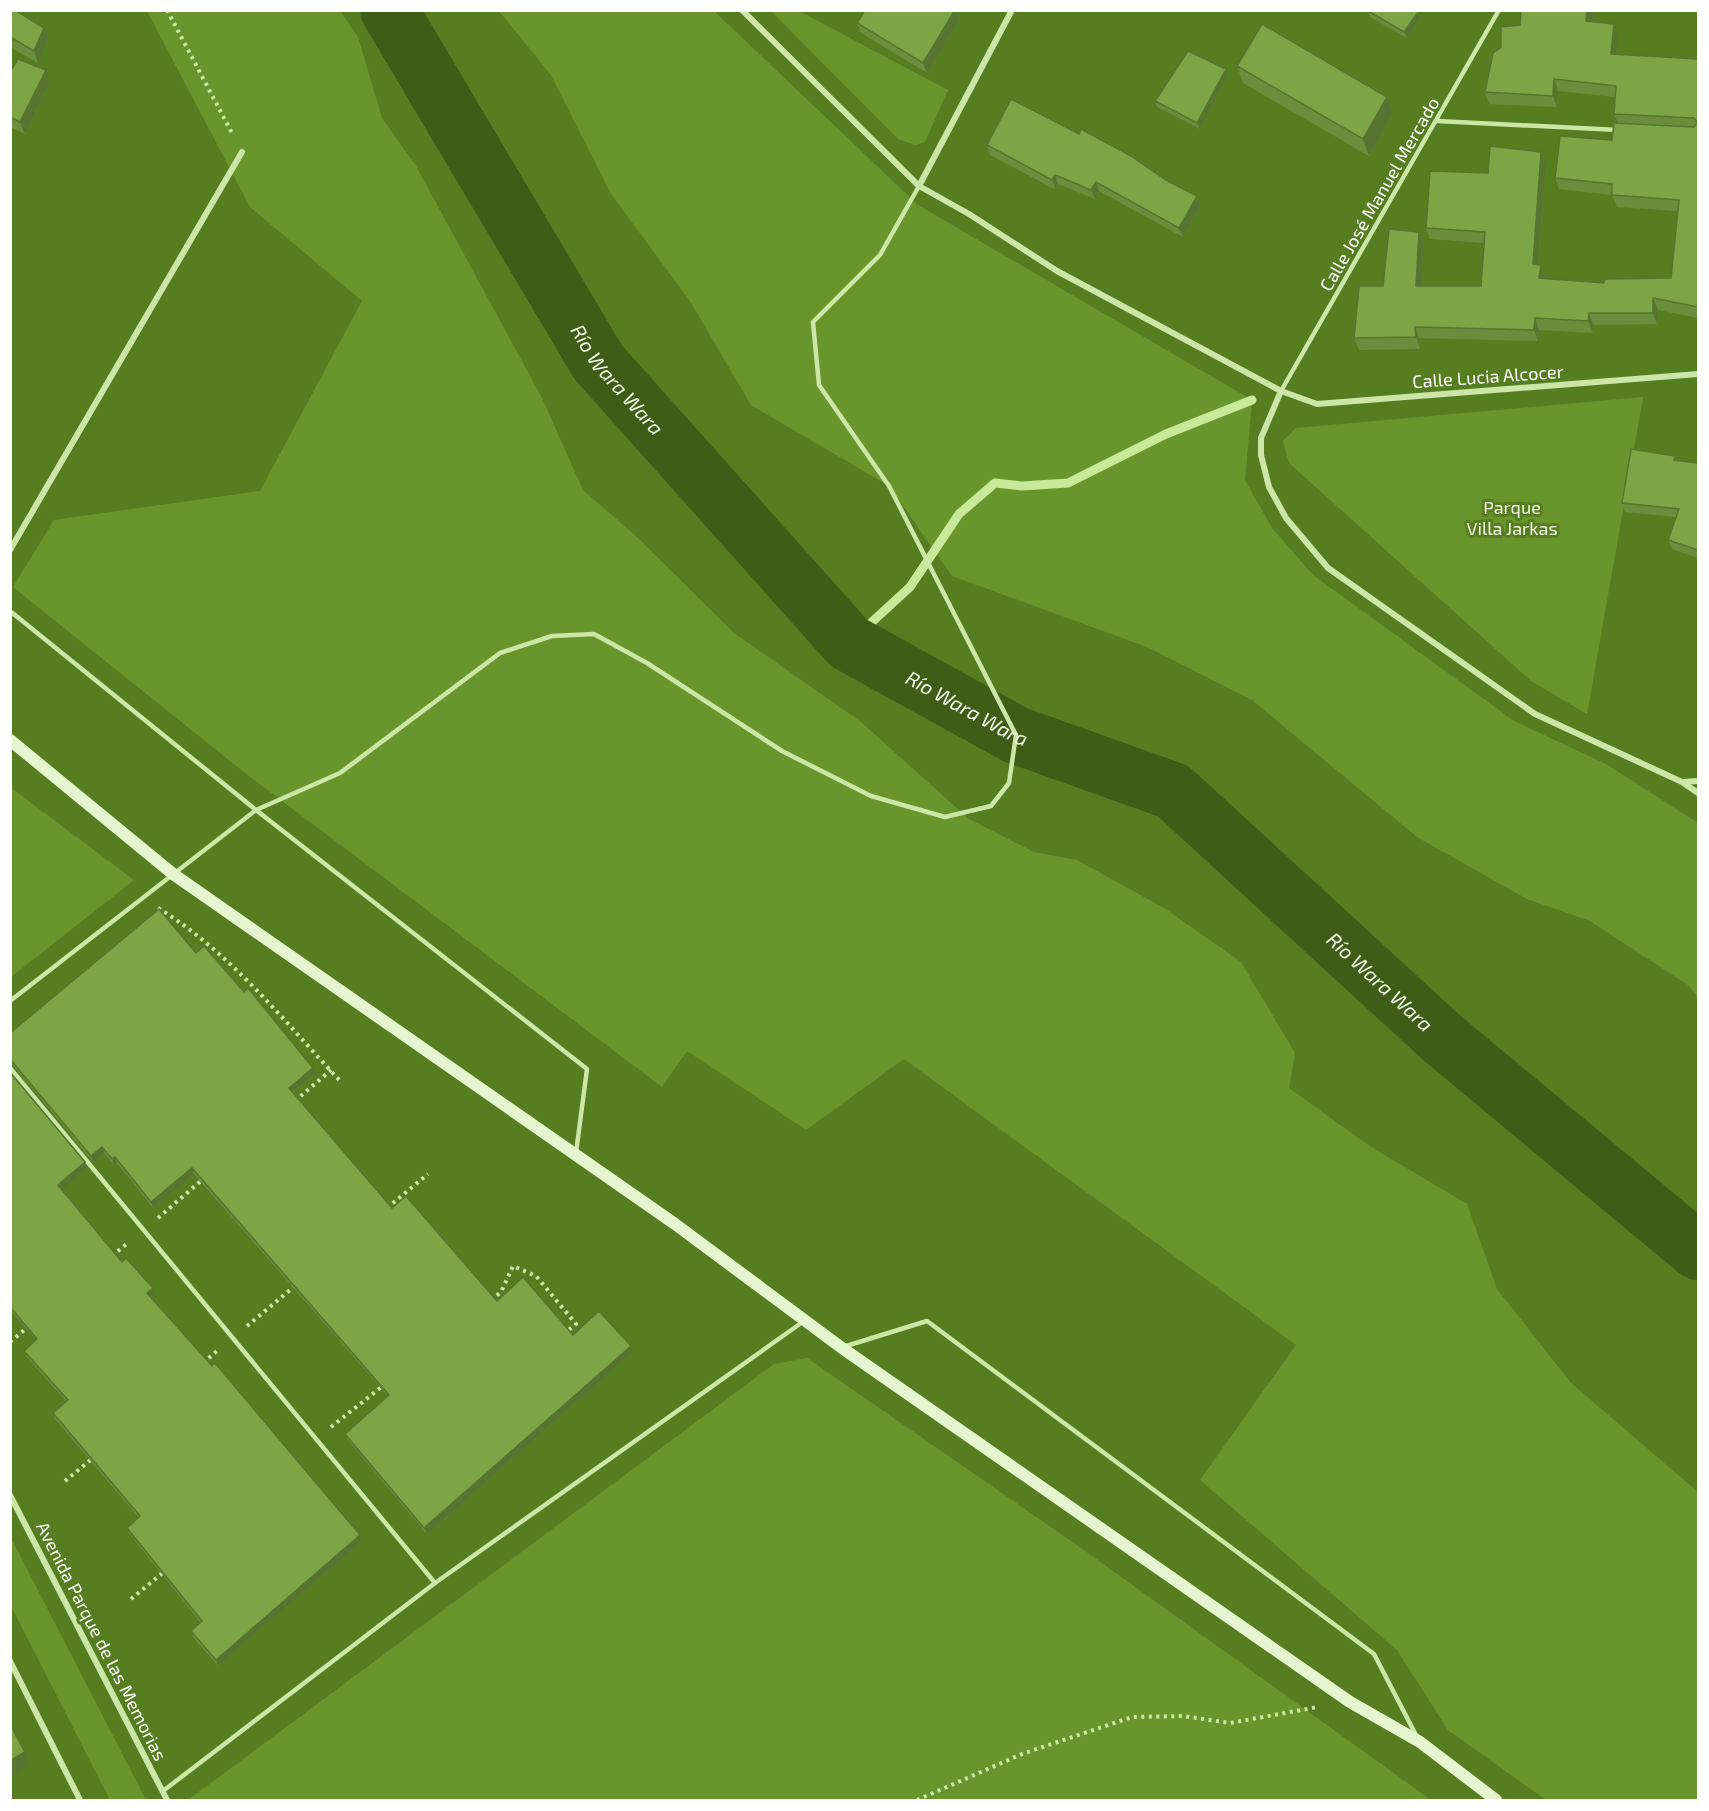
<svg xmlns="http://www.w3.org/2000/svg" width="1709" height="1811" font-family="'Exo 2',sans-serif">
  <rect width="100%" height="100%" fill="#567e21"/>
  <!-- green -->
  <g fill="#69962c">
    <polygon points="147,11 340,11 358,37 382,118 416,166 542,398 583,490 637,537 734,633 861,722 969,819 1034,852 1077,860 1164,908 1241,962 1295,1053 1289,1088 1371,1147 1467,1204 1497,1289 1571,1383 1698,1492 1698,1800 1546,1800 1448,1730 1397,1650 1200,1480 1296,1345 904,1059 806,1130 687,1051 662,1087 245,773 13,587 54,520 260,491 362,301 250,207"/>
    <polygon points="499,11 714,11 918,205 1252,400 1245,480 1272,528 1313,575 1514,721 1606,764 1698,823 1698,997 1688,985 1590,921 1527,899 1417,837 1252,700 1147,647 952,576 889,486 751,405 690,301 611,194 551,75"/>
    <polygon points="771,11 799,11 948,90 925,142 915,145 898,139"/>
    <polygon points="1643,397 1587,714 1531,681 1289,463 1283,441 1296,428"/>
    <polygon points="10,787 134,880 11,977 10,977"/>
    <polygon points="807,1358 1081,1548 1431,1800 188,1800 774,1364"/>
    <polygon points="10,1536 146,1800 110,1800 11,1606"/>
  </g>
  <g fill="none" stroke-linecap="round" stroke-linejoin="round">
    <!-- stream -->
    <polyline stroke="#c8e89a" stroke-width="9" points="849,643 910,587 959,514 995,483 1022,486 1068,483 1166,434 1252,400"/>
    <!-- river -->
    <path stroke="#3e5e17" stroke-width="58" id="s1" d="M389,10L598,362L849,643L1016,735L1173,791L1442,1038L1698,1251"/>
    <!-- path -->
    <g stroke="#cbe6a6" stroke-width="4" stroke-dasharray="3 4.5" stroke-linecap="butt">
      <polyline points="167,10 233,135"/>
      <path d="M158,908C230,952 284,1021 341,1082"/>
      <polyline points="295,1101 331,1070"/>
      <polyline points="387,1208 428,1174"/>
      <polyline points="158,1218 202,1180"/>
      <polyline points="112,1256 129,1242"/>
      <polyline points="491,1300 501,1292 513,1266 536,1276 576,1324 566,1332"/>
      <polyline points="247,1326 296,1285"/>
      <polyline points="10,1342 28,1327"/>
      <polyline points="203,1363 218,1350"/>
      <polyline points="331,1427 384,1385"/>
      <polyline points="65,1481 93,1458"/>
      <polyline points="131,1599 165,1571"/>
      <polyline points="917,1800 1022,1754 1132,1717 1183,1716 1230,1723 1318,1707"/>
    </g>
    <!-- lane -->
    <g stroke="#cbe6a6" stroke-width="4.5">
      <polyline points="1437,121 1618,130"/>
      <polyline points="1281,391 1499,10"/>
      <polyline points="10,611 256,810 587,1069 576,1153"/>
      <polyline points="10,1001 256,810 340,773 500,653 552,636 594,634 647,663 782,751 871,796 945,817 991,806 1009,783 1016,735 889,486 819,385 813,322 880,255 919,186"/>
      <polyline points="10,1068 435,1583"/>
      <polyline points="843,1347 927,1321 1374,1654 1417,1737"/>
      <polyline points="163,1791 435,1583 804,1321"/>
    </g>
    <!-- street -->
    <g stroke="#cbe6a6" stroke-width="6">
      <polyline points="742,10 919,186 969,214 1057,271 1281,391 1317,404 1698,374"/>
      <polyline points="919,186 1012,10"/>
      <polyline points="1281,391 1261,438 1261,455 1269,487 1286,518 1328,568 1535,714 1682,782 1698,793"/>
      <polyline points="10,550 242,152"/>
      <polyline points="1683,782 1698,781"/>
      <polyline points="10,1495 167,1800"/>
      <polyline points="10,1661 80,1800"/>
    </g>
    <!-- secondary -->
    <polyline stroke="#e5f5d0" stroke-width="12" points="10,740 173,874 675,1224 842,1348 1350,1702 1420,1742 1496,1800"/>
  </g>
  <!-- wall -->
  <g fill="#6b8e3c">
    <polygon points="10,10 48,39 38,63 10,47"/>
    <polygon points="1521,10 1593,10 1592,22 1618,36 1616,54 1698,59 1698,318 1658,310 1657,324 1593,325 1593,333 1539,330 1538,341 1419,338 1420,349 1359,350 1354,338 1383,286 1419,232 1423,244 1421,286 1481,286 1484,243 1430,239 1426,228 1488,173 1541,152 1546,163 1538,265 1541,265 1545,278 1604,283 1671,278 1678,211 1617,207 1612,195 1559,189 1555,178 1612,140 1618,123 1614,114 1615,97 1558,91 1557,107 1489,104 1485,92 1501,47 1520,25"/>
    <polygon points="1368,11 1419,11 1421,17 1407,38 1370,17"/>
    <polygon points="959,21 927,73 861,33 857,23"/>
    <polygon points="1237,66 1393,114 1369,156 1243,83"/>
    <polygon points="1226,69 1228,74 1200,129 1157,107 1155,101"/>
    <polygon points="46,70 50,81 25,134 10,127 10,72"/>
    <polygon points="987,145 1166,180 1197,196 1200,206 1183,237 1099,191 1095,199 1058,184 1056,190 990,155"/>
    <polygon points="1677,461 1698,463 1698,558 1672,549 1668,540 1676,517 1625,512 1622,503"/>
    <polygon points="196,953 244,992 315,1074 293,1092 392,1208 497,1301 573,1335 633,1352 427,1534 347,1439 345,1434 388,1396 194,1174 153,1208 117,1163 114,1165 104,1153 93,1162 13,1065 10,1065 10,1033"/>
    <polygon points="10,1072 85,1162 87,1168 62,1190 122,1262 155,1294 151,1297 360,1535 362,1541 218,1666 193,1637 191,1631 201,1623 129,1533 127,1528 139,1518 55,1419 53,1413 66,1401 26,1356 24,1351 36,1340 10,1310"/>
  </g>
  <!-- shaded-wall -->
  <g fill="#577431">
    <polygon points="955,10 959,21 927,73 923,63"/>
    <polygon points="1587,10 1593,10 1591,33 1586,21"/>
    <polygon points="1419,11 1421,17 1407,38 1404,32"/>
    <polygon points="1614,24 1618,36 1615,66 1611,54"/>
    <polygon points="44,28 48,39 38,63 34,51"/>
    <polygon points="1226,69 1228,74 1200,129 1197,123"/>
    <polygon points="46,70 50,81 25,134 20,122"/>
    <polygon points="1554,79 1558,91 1557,107 1553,96"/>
    <polygon points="1387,97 1393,114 1369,156 1363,139"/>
    <polygon points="1541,152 1546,163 1537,276 1533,264"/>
    <polygon points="1055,175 1058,184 1056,190 1052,180"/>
    <polygon points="1096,182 1099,191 1095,199 1091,190"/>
    <polygon points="1197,196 1200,206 1183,237 1179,228"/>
    <polygon points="1419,232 1423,244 1421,297 1416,286"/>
    <polygon points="1541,265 1545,277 1544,289 1539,278"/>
    <polygon points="1653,298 1658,310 1657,324 1653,313"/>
    <polygon points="1589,313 1593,325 1593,333 1588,321"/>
    <polygon points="1535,318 1539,330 1538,341 1534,330"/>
    <polygon points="1415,327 1419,338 1420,349 1416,337"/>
    <polygon points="313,1068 315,1074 291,1093 289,1088"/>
    <polygon points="102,1147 104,1153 93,1162 91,1156"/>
    <polygon points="115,1157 117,1163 114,1165 112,1159"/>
    <polygon points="85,1162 87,1168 61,1191 58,1185"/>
    <polygon points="192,1168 194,1174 153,1208 151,1202"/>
    <polygon points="153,1288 155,1294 149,1298 147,1293"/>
    <polygon points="631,1346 633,1352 427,1534 424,1528"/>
    <polygon points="360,1535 362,1541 218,1666 216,1660"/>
    <polygon points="25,1752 29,1765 10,1777 10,1761"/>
  </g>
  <!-- building -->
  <g fill="#7ca546" stroke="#577431" stroke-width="1.5">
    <polygon points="10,10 15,10 44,28 34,51 10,37"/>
    <polygon points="865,10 955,10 923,63 857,23"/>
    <polygon points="1369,10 1417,10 1419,11 1404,32 1368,11"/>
    <polygon points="1521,10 1587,10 1586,21 1614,24 1611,54 1698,59 1698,307 1653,298 1653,313 1589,313 1588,321 1535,318 1534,330 1415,327 1416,337 1354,338 1359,286 1383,286 1389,229 1419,232 1416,286 1481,286 1485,232 1426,228 1430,171 1488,173 1490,146 1541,152 1533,264 1541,265 1539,278 1604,283 1605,279 1671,278 1679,200 1612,195 1612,184 1555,178 1560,136 1612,140 1614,123 1694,127 1698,122 1694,118 1614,114 1616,86 1554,79 1553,96 1485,92 1493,53 1501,47 1501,27 1520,25"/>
    <polygon points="1262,24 1387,97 1363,139 1237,66"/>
    <polygon points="1188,51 1226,69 1197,123 1155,101"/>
    <polygon points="18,59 46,70 20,122 10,117 10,72"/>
    <polygon points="1011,99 1079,134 1081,129 1131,156 1166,180 1197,196 1179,228 1096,182 1091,190 1055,175 1052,180 987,145"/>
    <polygon points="1631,449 1675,456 1674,460 1698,463 1698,550 1668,540 1679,509 1622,503"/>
    <polygon points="159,909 196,953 204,946 244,992 248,988 313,1068 289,1088 392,1208 406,1196 497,1301 523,1277 573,1335 599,1311 631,1346 424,1528 345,1434 389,1395 192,1168 151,1202 115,1157 112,1159 102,1147 91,1156 10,1059 10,1033"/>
    <polygon points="10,1072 85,1162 58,1185 122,1262 126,1258 153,1288 147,1293 212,1366 215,1363 360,1535 216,1660 191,1631 202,1621 127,1528 140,1516 53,1413 68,1400 24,1351 37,1339 10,1307"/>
    <polygon points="10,1725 25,1752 10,1761"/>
    <polygon points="10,1798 20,1800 10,1800"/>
  </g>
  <g text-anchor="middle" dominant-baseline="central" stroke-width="6" stroke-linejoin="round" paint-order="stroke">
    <!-- street labels -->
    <g font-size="18" fill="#fff" stroke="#567e21">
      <text transform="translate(1379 194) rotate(-60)">Calle José Manuel Mercado</text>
      <text transform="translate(1488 376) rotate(-4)">Calle Lucia Alcocer</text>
      <text transform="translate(102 1641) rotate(63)">Avenida Parque de las Memorias</text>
    </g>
    <!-- park labels -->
    <g font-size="18" fill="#f4fbe9" stroke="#567e21">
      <text x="1512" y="507">Parque<tspan x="1512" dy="21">Villa Jarkas</tspan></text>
    </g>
    <!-- water labels -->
    <g font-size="20" font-style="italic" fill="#f4fbec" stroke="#567e21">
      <text stroke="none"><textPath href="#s1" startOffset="435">Río Wara Wara</textPath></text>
      <text stroke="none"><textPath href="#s1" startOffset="921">Río Wara Wara</textPath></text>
      <text stroke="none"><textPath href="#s1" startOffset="1425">Río Wara Wara</textPath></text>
    </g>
  </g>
  <!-- border -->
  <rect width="1709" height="1811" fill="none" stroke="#ffffff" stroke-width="24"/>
</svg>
